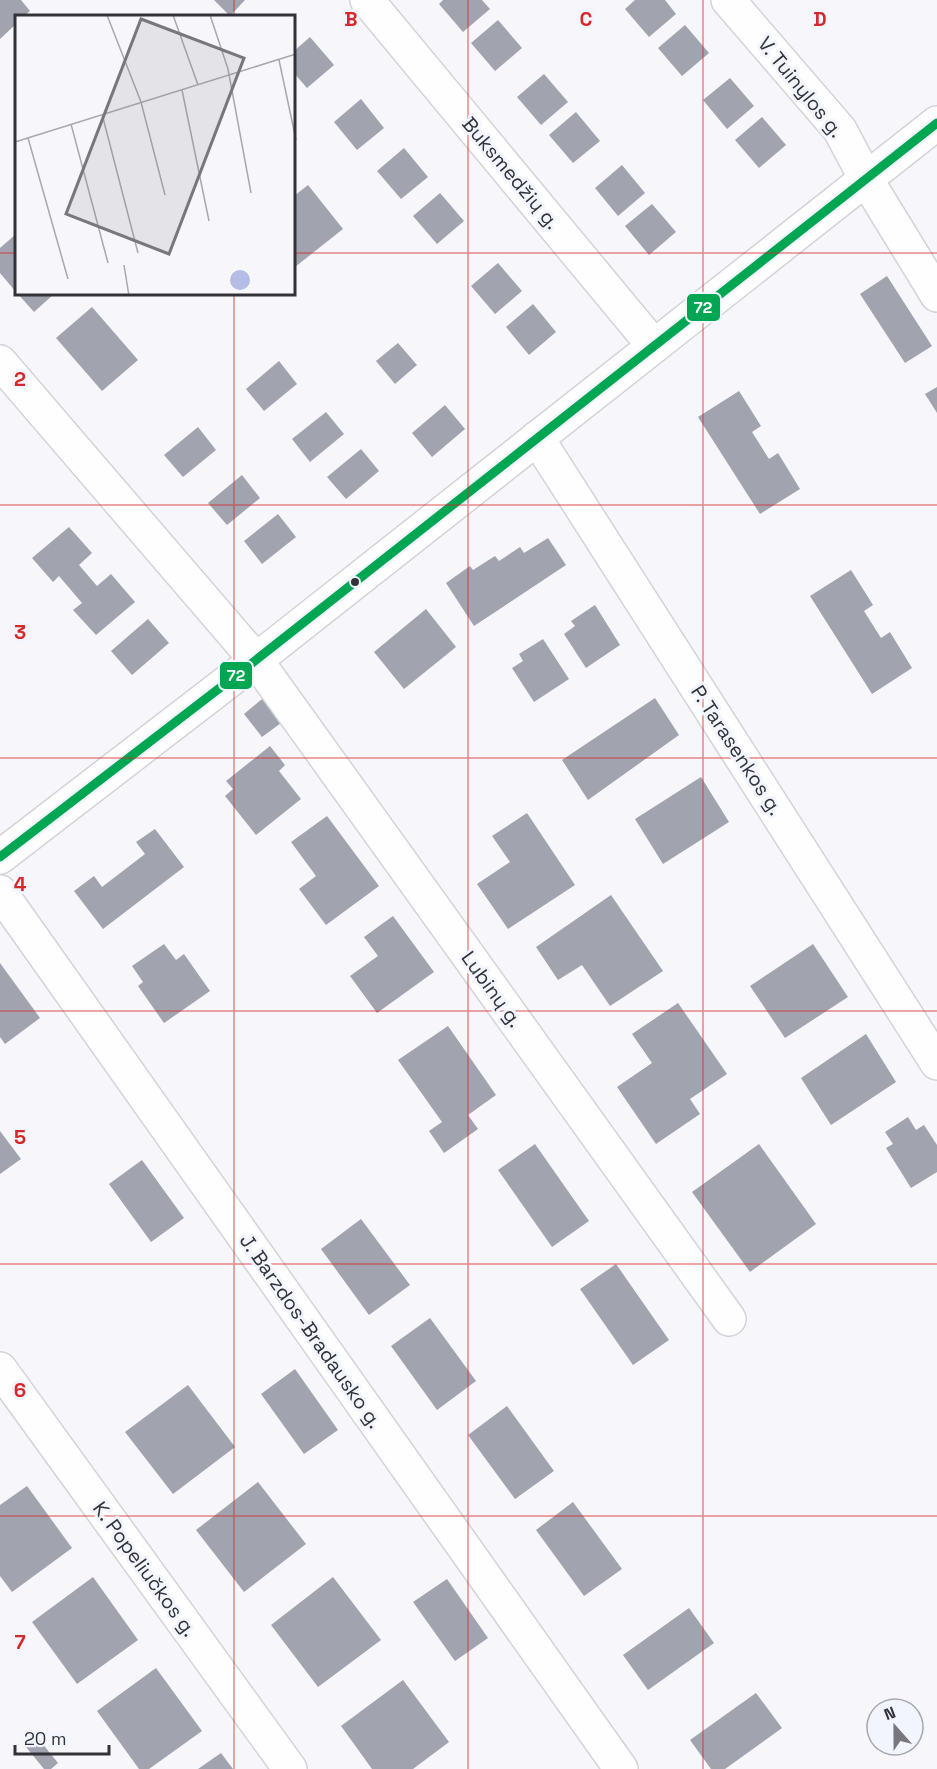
<svg xmlns="http://www.w3.org/2000/svg" width="937" height="1769" font-family="'Space Grotesk',sans-serif">
  <rect width="100%" height="100%" fill="#f6f6fb"/>
  <!-- building -->
  <g fill="#a1a3af">
    <polygon points="0,0 21,0 30,11 24,16 16,16 16,24 0,39"/>
    <polygon points="214,0 245,0 230,16"/>
    <polygon points="443,0 482,0 490,9 463,32 439,4"/>
    <polygon points="635,0 665,0 676,14 649,37 625,9"/>
    <polygon points="498,20 522,48 495,71 471,43"/>
    <polygon points="685,25 709,53 682,76 658,48"/>
    <polygon points="310,37 334,65 307,88 294,73 294,51"/>
    <polygon points="544,74 568,102 541,125 517,97"/>
    <polygon points="730,78 754,106 727,129 703,100"/>
    <polygon points="361,99 384,128 357,150 334,122"/>
    <polygon points="576,112 600,141 573,163 549,135"/>
    <polygon points="762,117 786,145 759,168 735,140"/>
    <polygon points="404,148 428,177 401,199 377,171"/>
    <polygon points="622,165 645,193 618,216 595,188"/>
    <polygon points="308,185 343,229 295,267 294,196"/>
    <polygon points="440,193 464,221 437,244 413,216"/>
    <polygon points="652,204 676,232 649,255 625,226"/>
    <polygon points="16,234 16,292 0,273 0,248"/>
    <polygon points="498,263 522,291 495,314 471,286"/>
    <polygon points="887,276 932,346 905,363 860,294"/>
    <polygon points="18,294 54,294 34,312"/>
    <polygon points="533,304 556,332 529,355 506,327"/>
    <polygon points="92,307 138,360 102,391 56,338"/>
    <polygon points="398,343 417,365 395,384 376,361"/>
    <polygon points="279,361 297,384 264,411 246,389"/>
    <polygon points="937,387 937,413 925,394"/>
    <polygon points="739,391 761,426 752,432 769,459 778,453 800,489 760,514 698,417"/>
    <polygon points="445,405 465,429 432,457 412,433"/>
    <polygon points="326,412 344,434 310,462 292,439"/>
    <polygon points="198,427 216,450 183,477 164,455"/>
    <polygon points="361,449 379,471 346,499 327,477"/>
    <polygon points="242,475 260,498 227,525 208,503"/>
    <polygon points="278,514 296,537 262,564 244,541"/>
    <polygon points="69,527 92,553 79,565 97,586 111,574 135,602 96,635 73,610 82,603 59,576 53,582 32,558"/>
    <polygon points="548,538 566,565 474,626 446,583 470,566 473,570 495,556 499,561 520,547 524,553"/>
    <polygon points="851,570 873,605 864,611 881,638 890,632 912,668 872,694 810,596"/>
    <polygon points="595,605 620,645 586,668 564,634 575,626 571,621"/>
    <polygon points="426,609 456,647 404,689 374,652"/>
    <polygon points="148,619 169,643 132,675 111,651"/>
    <polygon points="543,639 569,679 534,702 512,668 523,661 519,654"/>
    <polygon points="655,698 679,735 588,800 562,760"/>
    <polygon points="262,699 281,723 262,737 244,714"/>
    <polygon points="270,746 285,765 279,771 301,799 256,835 225,796 233,789 226,781"/>
    <polygon points="701,777 729,822 663,864 635,819"/>
    <polygon points="527,813 575,885 508,929 477,884 510,862 492,836"/>
    <polygon points="327,816 379,886 326,925 299,889 316,876 291,842"/>
    <polygon points="155,829 184,867 103,929 74,891 94,876 102,887 145,854 136,842"/>
    <polygon points="611,895 663,971 610,1006 582,965 558,980 536,947"/>
    <polygon points="393,916 434,972 377,1013 350,976 378,956 364,937"/>
    <polygon points="164,944 176,960 184,954 210,991 164,1023 138,986 143,982 132,966"/>
    <polygon points="813,944 848,997 785,1038 750,986"/>
    <polygon points="0,963 40,1018 5,1044 0,1037"/>
    <polygon points="678,1003 727,1074 690,1099 700,1114 656,1144 617,1087 652,1063 632,1034"/>
    <polygon points="448,1026 496,1095 468,1115 478,1129 444,1153 429,1131 442,1122 398,1060"/>
    <polygon points="866,1034 896,1082 831,1125 801,1078"/>
    <polygon points="908,1117 916,1130 924,1125 937,1145 937,1172 911,1188 886,1148 893,1144 885,1132"/>
    <polygon points="0,1131 21,1159 0,1174"/>
    <polygon points="535,1144 589,1221 552,1247 498,1170"/>
    <polygon points="759,1144 816,1224 750,1272 692,1192"/>
    <polygon points="142,1160 184,1218 151,1242 109,1184"/>
    <polygon points="361,1219 410,1285 369,1315 321,1249"/>
    <polygon points="616,1264 669,1340 633,1365 580,1289"/>
    <polygon points="430,1318 476,1381 437,1410 391,1346"/>
    <polygon points="295,1369 338,1430 304,1454 261,1394"/>
    <polygon points="188,1385 235,1447 173,1494 125,1432"/>
    <polygon points="507,1406 554,1471 515,1499 468,1435"/>
    <polygon points="258,1482 306,1544 244,1592 196,1530"/>
    <polygon points="27,1486 72,1548 12,1592 0,1576 0,1505"/>
    <polygon points="573,1502 622,1569 584,1596 536,1530"/>
    <polygon points="93,1577 138,1640 77,1684 32,1622"/>
    <polygon points="333,1577 381,1640 318,1687 271,1625"/>
    <polygon points="447,1579 488,1638 455,1661 413,1602"/>
    <polygon points="689,1608 714,1643 648,1690 623,1655"/>
    <polygon points="156,1668 202,1731 149,1769 139,1769 97,1711"/>
    <polygon points="403,1680 449,1742 413,1769 372,1769 341,1726"/>
    <polygon points="756,1693 782,1728 725,1769 711,1769 690,1740"/>
    <polygon points="38,1738 58,1763 51,1769 44,1769 26,1747"/>
    <polygon points="221,1753 233,1769 198,1769"/>
  </g>
  <g fill="none" stroke-linecap="round" stroke-linejoin="round">
    <defs>
      <g id="street">
        <polyline points="367,0 654,346"/>
        <polyline points="728,0 840,130 866,179 937,295"/>
        <polyline points="0,362 256,660 729,1319"/>
        <polyline points="537,438 937,1063"/>
        <polyline points="0,857 256,660 937,123"/>
        <polyline points="0,892 621,1769"/>
        <polyline points="0,1369 290,1769"/>
      </g>
    </defs>
    <!-- street casing -->
    <use href="#street" stroke="#d3d4d9" stroke-width="36"/>
    <!-- street -->
    <use href="#street" stroke="#fefefe" stroke-width="33"/>
    <defs>
      <polyline id="bus-1" points="0,857 256,660 937,123"/>
    </defs>
    <!-- bus-1 casing -->
    <use href="#bus-1" stroke="#f3f5fe" stroke-width="14"/>
    <!-- bus-1 -->
    <use href="#bus-1" stroke="#00a651" stroke-width="9"/>
  </g>
  <!-- grid -->
  <path fill="none" stroke="#d62828" stroke-width="1.5" stroke-opacity="0.55" d="M234,0V16M468,0V1769M703,0V1769M0,253H16M294,253H937M234,294V1769M0,505H937M0,758H937M0,1011H937M0,1264H937M0,1516H937"/>
  <!-- markers -->
  <circle fill="#323339" stroke="#f3f5fe" stroke-width="2" cx="355" cy="582" r="5"/>
  <g text-anchor="middle" dominant-baseline="central" stroke-width="6" stroke-linejoin="round" paint-order="stroke">
    <!-- street labels -->
    <g font-size="20" fill="#323339" stroke="#f3f5fe">
      <text transform="translate(801 87) rotate(51)">V. Tuinylos g.</text>
      <text transform="translate(511 173) rotate(50)">Buksmedžių g.</text>
      <text transform="translate(737 750) rotate(57)">P. Tarasenkos g.</text>
      <text transform="translate(492 989) rotate(54)">Lubinų g.</text>
      <text transform="translate(311 1331) rotate(55)">J. Barzdos-Bradausko g.</text>
      <text transform="translate(145 1569) rotate(54)">K. Popeliučkos g.</text>
    </g>
  </g>
  <!-- overview -->
  <g transform="translate(15 15)">
    <rect width="280" height="280" fill="#f6f6fb"/>
    <path d="M215 265a10 10 0 1 1 20 0a10 10 0 1 1-20 0Z" fill="#b5bde6"/>
    <path fill="none" stroke="#a8a8ad" stroke-width="1.5" d="M92,0L126,87L150,180M158,0L183,70M195,0L213,54L236,178M264,45L281,125M167,75L194,206M87,99L123,238M56,109L93,248M13,123L53,264M0,127L281,39M109,250L114,281"/>
    <path fill="#77777d" fill-opacity="0.15" stroke="#77777d" stroke-width="3" d="M126,4L229,43L154,239L51,199Z"/>
    <rect width="280" height="280" fill="none" stroke="#323339" stroke-width="3"/>
  </g>
  <g font-size="20" text-anchor="middle" font-weight="bold" fill="#d62828" stroke="#f3f5fe" stroke-width="6" stroke-linejoin="round" paint-order="stroke">
    <text x="351" y="26">B</text>
    <text x="586" y="26">C</text>
    <text x="820" y="26">D</text>
    <text x="20" y="386">2</text>
    <text x="20" y="639">3</text>
    <text x="20" y="891">4</text>
    <text x="20" y="1144">5</text>
    <text x="20" y="1397">6</text>
    <text x="20" y="1649">7</text>
  </g>
  <g stroke="#f3f5fe" stroke-width="2">
    <rect x="686" y="293" width="35" height="29" rx="6" fill="#00a651"/>
    <rect x="219" y="661" width="34" height="29" rx="6" fill="#00a651"/>
  </g>
  <g font-size="16" text-anchor="middle" font-weight="bold" fill="#fff">
    <text x="703" y="313">72</text>
    <text x="236" y="681">72</text>
  </g>
  <!-- north arrow -->
  <g transform="translate(895 1727) rotate(339)"><circle r="28" fill="#f3f5fe" stroke="#a6a7af" stroke-width="1.5"/>
  <path d="M0-4.5L10 22L0 15L-10 22Z" fill="#77777d"/>
  <text y="-9" font-size="16" font-weight="bold" text-anchor="middle" fill="#323339">N</text>
  </g>
  <!-- scale -->
  <path d="M15 1745v9h94v-9" fill="none" stroke="#323339" stroke-width="3"/>
  <text x="24" y="1745" font-size="18" fill="#323339" stroke="#f3f5fe" stroke-width="4.5" paint-order="stroke">20 m</text>
</svg>
